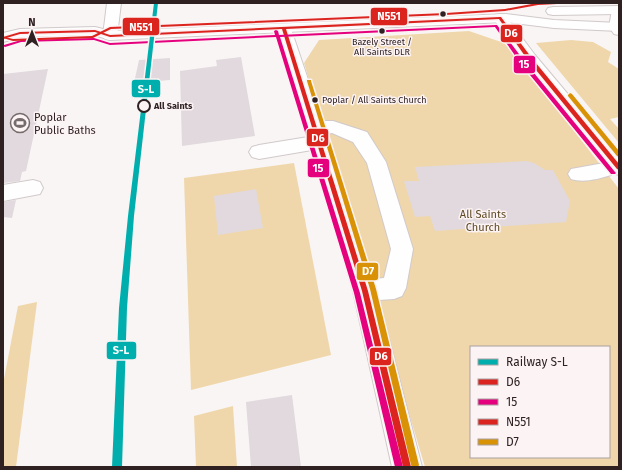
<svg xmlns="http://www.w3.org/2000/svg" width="622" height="470" font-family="'Fira Sans',sans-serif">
  <rect width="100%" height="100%" fill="#f9f5f5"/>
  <!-- green -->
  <g fill="#efd7ab" fill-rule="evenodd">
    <path d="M469,31L507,44L619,189V467H425L304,63L319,40ZM471,347H609V457H471Z"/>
    <polygon points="571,40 593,42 611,52 608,62 619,69 619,117 610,119 619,129 619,143 536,43"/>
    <polygon points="294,163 331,355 191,390 184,178"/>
    <polygon points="37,302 16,467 3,467 3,384 18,306"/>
    <polygon points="233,406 237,467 196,467 194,416"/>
  </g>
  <!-- building -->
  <g fill="#e1d9dd">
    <polygon points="241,57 255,136 182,146 180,71 217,66 216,60"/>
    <polygon points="170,58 170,80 134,83 139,60"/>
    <polygon points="48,69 26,171 22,172 20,181 3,183 3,74"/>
    <polygon points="527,161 534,163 545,170 553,170 570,201 566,222 435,231 430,216 415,217 404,181 419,181 415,167"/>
    <polygon points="256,189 263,228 218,235 214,196"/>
    <polygon points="16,200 12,218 3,217 3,202"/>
    <polygon points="292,395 301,467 251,467 246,402"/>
  </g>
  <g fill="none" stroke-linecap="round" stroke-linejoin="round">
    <defs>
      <g id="minor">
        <polygon points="107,3 121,3 117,36 115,39 110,40 105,39 103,36"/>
        <path d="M500,14L505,15L535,55L619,155V175L612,173L611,175C599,179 583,183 571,179L568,174L571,169L604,163L523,61L493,18L495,15Z"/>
        <path d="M284,25L289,26L291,29L322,121H333L367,132L386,162L413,249L406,288L402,296L394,299L379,300L422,467H392L353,291L312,150L259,159L252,157L249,152L252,147L259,145L308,137L277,29L279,26ZM332,133L353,142L367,163L391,249L384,278L373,279L326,134Z"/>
        <polygon points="33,180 40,182 43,188 40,194 3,201 3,185"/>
      </g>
      <polygon id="major" points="619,6 619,35 614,34 609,27 612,10 614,7"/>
      <g id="highway">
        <polygon points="619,6 619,14 553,15 548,14 546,11 548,8 553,7"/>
        <polygon points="506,14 554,20 619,23 619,31 554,28 506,22 110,40 94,35 21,37 3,42 3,33 20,29 95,27 111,31"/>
      </g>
    </defs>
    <!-- minor casing -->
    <use href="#minor" stroke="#d1c9ca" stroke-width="2"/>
    <!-- major casing -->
    <use href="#major" stroke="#d1c9ca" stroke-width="2"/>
    <!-- highway casing -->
    <use href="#highway" stroke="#d1c9ca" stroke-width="2"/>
    <!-- minor -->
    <use href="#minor" fill="#fefefe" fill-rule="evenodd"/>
    <!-- major -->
    <use href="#major" fill="#fefefe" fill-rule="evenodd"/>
    <!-- highway -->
    <use href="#highway" fill="#fefefe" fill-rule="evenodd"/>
    <defs>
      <polygon id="bus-1" points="500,17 501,17 531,57 619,164 619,170 617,169 527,59 499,19 286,29 368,291 411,467 403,467 362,291 282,29 110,37 95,32 20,34 3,39 3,37 20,32 95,30 110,35"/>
      <polygon id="bus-2" points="496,25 497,25 525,62 615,172 616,173 615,174 611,174 521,64 495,27 280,37 360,293 403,467 395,467 354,293 276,37 110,45 94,40 21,42 5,47 3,46 4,45 21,40 94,38 110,43 275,35 274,31 276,30 278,31 279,35"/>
      <polygon id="bus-3" points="537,3 559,3 557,4 538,5 505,11 446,15 111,29 93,38 13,41 3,38 5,37 13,39 92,36 110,27 446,13 505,9"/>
      <g id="bus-4">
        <polygon points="307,80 311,80 311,81 376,289 419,465 418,467 412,467 411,465 370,289 307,81"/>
        <polygon points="570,93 572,94 619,151 619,157 617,156 568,96 568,95"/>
      </g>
    </defs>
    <!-- bus-1 casing -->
    <use href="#bus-1" stroke="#fbf3f4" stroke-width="3"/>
    <!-- bus-2 casing -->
    <use href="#bus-2" stroke="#fbf3f4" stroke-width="3"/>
    <!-- bus-3 casing -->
    <use href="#bus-3" stroke="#fbf3f4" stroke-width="3"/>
    <!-- bus-4 casing -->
    <use href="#bus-4" stroke="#fbf3f4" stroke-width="3"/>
    <!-- bus-1 -->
    <use href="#bus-1" fill="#dc241f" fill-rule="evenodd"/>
    <!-- bus-2 -->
    <use href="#bus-2" fill="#e5007d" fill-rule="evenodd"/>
    <!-- bus-3 -->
    <use href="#bus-3" fill="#dc241f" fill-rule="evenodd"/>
    <!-- bus-4 -->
    <use href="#bus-4" fill="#d99205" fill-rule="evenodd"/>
    <defs>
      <polygon id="rail-1" points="154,3 158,3 134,216 127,308 122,467 112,467 119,308 128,216"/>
    </defs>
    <!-- rail-1 casing -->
    <use href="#rail-1" stroke="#fbf3f4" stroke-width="3"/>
    <!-- rail-1 -->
    <use href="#rail-1" fill="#00afad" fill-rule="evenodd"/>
  </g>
  <!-- icons -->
  <defs>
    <symbol id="stadium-ring" viewBox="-11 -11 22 22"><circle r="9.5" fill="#fbf3f4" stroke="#766b6c" stroke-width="1.5"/><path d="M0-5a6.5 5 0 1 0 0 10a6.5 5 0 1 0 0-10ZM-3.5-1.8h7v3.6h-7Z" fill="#766b6c"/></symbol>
  </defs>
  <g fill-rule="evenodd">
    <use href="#stadium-ring" x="9" y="112" width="22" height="22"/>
  </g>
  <!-- markers -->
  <g fill="#2f2122" stroke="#fbf3f4" stroke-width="1.5">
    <circle cx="443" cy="14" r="3.5"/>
    <circle cx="382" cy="31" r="3.5"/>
    <circle cx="315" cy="100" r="3.5"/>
  </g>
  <circle fill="#fbf3f4" stroke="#2f2122" stroke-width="2" cx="144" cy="106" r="6"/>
  <g text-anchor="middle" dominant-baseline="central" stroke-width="3" stroke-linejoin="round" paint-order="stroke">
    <!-- far-bus labels -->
    <g font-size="9" fill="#2f2122" stroke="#fbf3f4">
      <text x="382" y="42">Bazely Street /<tspan x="382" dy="10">All Saints DLR</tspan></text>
      <text x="322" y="100" text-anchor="start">Poplar / All Saints Church</text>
    </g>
    <!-- far-stop labels -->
    <g font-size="9" font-weight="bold" fill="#2f2122" stroke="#fbf3f4" text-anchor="start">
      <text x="154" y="106">All Saints</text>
    </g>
    <!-- poi labels -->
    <g font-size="11" fill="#2f2122" stroke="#fbf3f4" text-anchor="start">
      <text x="34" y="117">Poplar<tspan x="34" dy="13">Public Baths</tspan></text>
    </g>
    <!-- park labels -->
    <g font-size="11" fill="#5e4a23" stroke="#fbf3f4">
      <text x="483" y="214">All Saints<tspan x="483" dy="13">Church</tspan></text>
    </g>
  </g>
  <g stroke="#fbf3f4" stroke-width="1.5">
    <rect x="370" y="7" width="38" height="19" rx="4" fill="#dc241f"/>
    <rect x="122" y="17" width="38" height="19" rx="4" fill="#dc241f"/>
    <rect x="500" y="24" width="23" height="19" rx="4" fill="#dc241f"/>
    <rect x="513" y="55" width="23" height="19" rx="4" fill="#e5007d"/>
    <rect x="131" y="79" width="30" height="19" rx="4" fill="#00afad"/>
    <rect x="306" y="128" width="23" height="19" rx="4" fill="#dc241f"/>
    <rect x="307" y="158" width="23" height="20" rx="4" fill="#e5007d"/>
    <rect x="356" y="262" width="23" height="19" rx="4" fill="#d99205"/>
    <rect x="106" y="341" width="31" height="19" rx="4" fill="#00afad"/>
    <rect x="369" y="347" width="23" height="19" rx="4" fill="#dc241f"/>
  </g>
  <g font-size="11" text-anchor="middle" font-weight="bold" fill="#fff">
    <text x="389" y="20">N551</text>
    <text x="141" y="31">N551</text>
    <text x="511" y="37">D6</text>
    <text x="524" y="68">15</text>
    <text x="146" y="93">S-L</text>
    <text x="318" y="142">D6</text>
    <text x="318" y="172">15</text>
    <text x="368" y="275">D7</text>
    <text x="121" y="354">S-L</text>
    <text x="381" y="360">D6</text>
  </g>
  <!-- border -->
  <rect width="622" height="470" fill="none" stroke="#2f2122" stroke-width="8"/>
  <!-- legend -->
  <rect x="470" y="346" width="140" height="112" fill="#fbf3f4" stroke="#a99fa0"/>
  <rect x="478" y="359" width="20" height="6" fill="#00afad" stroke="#a99fa0"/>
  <text x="506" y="366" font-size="12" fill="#2f2122">Railway S-L</text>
  <rect x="478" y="379" width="20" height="6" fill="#dc241f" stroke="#a99fa0"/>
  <text x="506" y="386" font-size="12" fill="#2f2122">D6</text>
  <rect x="478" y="399" width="20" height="6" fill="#e5007d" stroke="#a99fa0"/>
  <text x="506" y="406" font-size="12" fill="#2f2122">15</text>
  <rect x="478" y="419" width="20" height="6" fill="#dc241f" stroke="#a99fa0"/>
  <text x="506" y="426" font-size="12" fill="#2f2122">N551</text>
  <rect x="478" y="439" width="20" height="6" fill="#d99205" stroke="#a99fa0"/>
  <text x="506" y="446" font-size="12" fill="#2f2122">D7</text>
  <!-- north arrow -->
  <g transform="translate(32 32)" stroke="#fbf3f4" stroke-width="3" paint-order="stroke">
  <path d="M0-3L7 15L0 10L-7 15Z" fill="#2f2122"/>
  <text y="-6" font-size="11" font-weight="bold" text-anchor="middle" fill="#2f2122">N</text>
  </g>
</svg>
